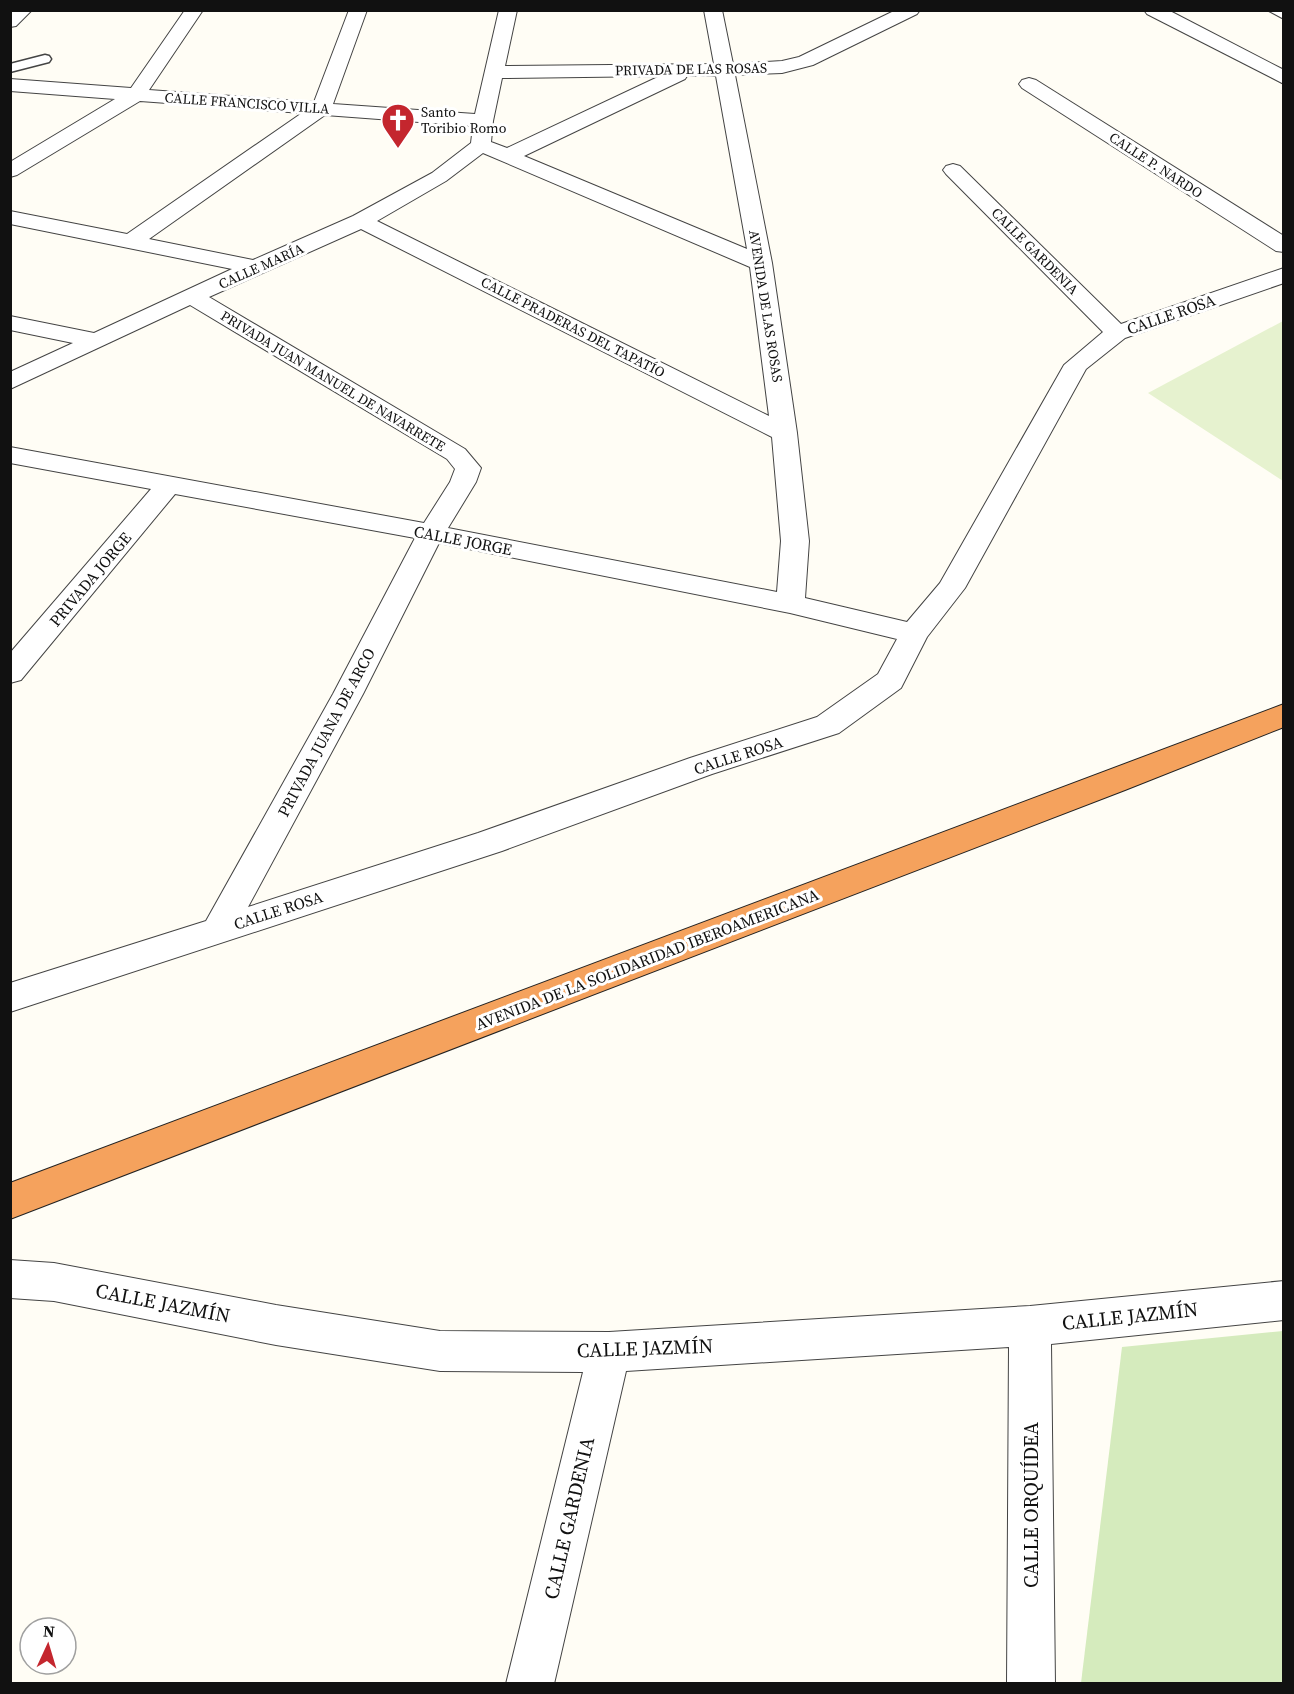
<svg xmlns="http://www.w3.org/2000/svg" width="1294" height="1694" font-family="'Source Serif 4',serif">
  <rect width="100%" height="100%" fill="#fffdf5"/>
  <!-- green -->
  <polygon fill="#d5ebbd" points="1283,1331 1283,1683 1081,1683 1122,1347"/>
  <!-- pitch -->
  <polygon fill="#e6f2cf" points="1283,321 1283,481 1148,393"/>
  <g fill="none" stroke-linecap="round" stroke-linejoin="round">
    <defs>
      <polygon id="lane" points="45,55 49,56 51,59 49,62 10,72 10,64"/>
      <g id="street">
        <polygon points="12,10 32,10 16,26 10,27"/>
        <path d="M185,10H203L149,90L314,102L349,10H367L333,104L475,114L499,10H517L505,66L714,64L704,10H722L733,64L782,61L799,57L896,10H920L917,14L813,65L782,73L735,75L772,263L797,433L809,541L805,598L907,622L940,583L1064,365L1103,332L946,174L943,170L946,166L953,164L960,166L1121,324L1284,268V283L1125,338L1086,369L965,588L927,637L901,688L839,733L712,774L502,851L10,1012V983L206,921L333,694L415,538L175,494L21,680L10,683V653L151,489L10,463V447L424,523L450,482L455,469L447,459L190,305L10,389V372L73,343L10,330V316L94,333L232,269L10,224V211L127,234L302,113L140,101L17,175L10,177V162L115,99L10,91V79L131,88ZM660,76L507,148L491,142L493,121L502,78ZM687,76H716L747,249L524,156L685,79ZM325,115L473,126L471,143L432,173L353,216L253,260L149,239ZM483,153L750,267L769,416L377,221L446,181ZM361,229L772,437L781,541L777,592L448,528L476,482L481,468L465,449L209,297ZM439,543L790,613L897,639L878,674L817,717L690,758L478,833L248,907L363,694Z"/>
        <polygon points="1144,10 1168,10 1284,70 1284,84 1147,14"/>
        <polygon points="1267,10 1284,10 1284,19"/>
        <polygon points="1029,78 1036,80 1284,236 1284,252 1276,251 1022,88 1019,84 1022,80"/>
        <polygon points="10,1260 54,1263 276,1305 440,1331 609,1332 1030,1306 1284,1281 1284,1320 1051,1344 1055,1684 1007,1684 1009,1347 626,1371 554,1684 506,1684 583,1372 440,1371 276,1345 54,1301 10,1298"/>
      </g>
      <polygon id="highway" points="1284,704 1284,727 1125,790 10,1219 10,1183"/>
    </defs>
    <!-- lane casing -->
    <use href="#lane" stroke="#444" stroke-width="3"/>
    <!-- street casing -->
    <use href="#street" stroke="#444" stroke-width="2"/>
    <!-- highway casing -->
    <use href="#highway" stroke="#222" stroke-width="2"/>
    <!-- lane -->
    <use href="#lane" fill="#fff" fill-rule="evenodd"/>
    <!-- street -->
    <use href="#street" fill="#fff" fill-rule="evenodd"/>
    <!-- highway -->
    <use href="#highway" fill="#f5a25d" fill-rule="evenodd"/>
  </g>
  <!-- icons -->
  <defs>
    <symbol id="church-pin" viewBox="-11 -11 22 30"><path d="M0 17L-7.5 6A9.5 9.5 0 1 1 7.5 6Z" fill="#c4262e" stroke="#fff"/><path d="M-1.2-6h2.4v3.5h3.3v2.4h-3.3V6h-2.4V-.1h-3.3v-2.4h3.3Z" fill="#fff"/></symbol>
  </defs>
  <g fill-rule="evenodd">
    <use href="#church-pin" x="379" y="101" width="38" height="52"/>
  </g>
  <g text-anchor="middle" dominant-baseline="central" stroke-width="6" stroke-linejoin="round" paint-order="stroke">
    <!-- far-street labels -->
    <g font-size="14" fill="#111" stroke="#fff">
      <text transform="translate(691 69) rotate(-1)">PRIVADA DE LAS ROSAS</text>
      <text transform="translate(247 103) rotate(4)">CALLE FRANCISCO VILLA</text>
      <text transform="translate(1156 165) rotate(33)">CALLE P. NARDO</text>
      <text transform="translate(1035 251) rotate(45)">CALLE GARDENIA</text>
      <text transform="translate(261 266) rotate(-24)">CALLE MARÍA</text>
      <text transform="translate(766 306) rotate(81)">AVENIDA DE LAS ROSAS</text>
      <text transform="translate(573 327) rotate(27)">CALLE PRADERAS DEL TAPATÍO</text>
      <text transform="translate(333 381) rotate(31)">PRIVADA JUAN MANUEL DE NAVARRETE</text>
    </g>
    <!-- far-poi labels -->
    <g font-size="14" fill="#111" stroke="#fff" text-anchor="start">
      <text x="421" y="112">Santo<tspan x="421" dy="16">Toribio Romo</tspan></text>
    </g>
    <!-- street labels -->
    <g font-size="16" fill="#111" stroke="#fff">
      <text transform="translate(1171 314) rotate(-19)">CALLE ROSA</text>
      <text transform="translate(463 540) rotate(11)">CALLE JORGE</text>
      <text transform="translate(90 579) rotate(-50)">PRIVADA JORGE</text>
      <text transform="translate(326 732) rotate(-62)">PRIVADA JUANA DE ARCO</text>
      <text transform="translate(738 755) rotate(-18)">CALLE ROSA</text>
      <text transform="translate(278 910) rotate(-18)">CALLE ROSA</text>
      <text transform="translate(647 959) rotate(-21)">AVENIDA DE LA SOLIDARIDAD IBEROAMERICANA</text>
    </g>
    <!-- near-street labels -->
    <g font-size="20" fill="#111" stroke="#fff">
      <text transform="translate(163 1303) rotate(11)">CALLE JAZMÍN</text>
      <text transform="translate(1130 1316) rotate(-6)">CALLE JAZMÍN</text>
      <text transform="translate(645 1348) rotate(-2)">CALLE JAZMÍN</text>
      <text transform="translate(1031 1505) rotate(-90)">CALLE ORQUÍDEA</text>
      <text transform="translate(569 1518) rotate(-77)">CALLE GARDENIA</text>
    </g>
  </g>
  <!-- border -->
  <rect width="1294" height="1694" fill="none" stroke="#111111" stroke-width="24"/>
  <!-- north arrow -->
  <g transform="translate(48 1646) rotate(4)"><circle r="28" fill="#ffffff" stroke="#a0a0a0" stroke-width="1.5"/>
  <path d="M0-4.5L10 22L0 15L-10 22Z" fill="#c4262e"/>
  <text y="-9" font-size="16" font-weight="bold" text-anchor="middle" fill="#111111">N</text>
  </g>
</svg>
